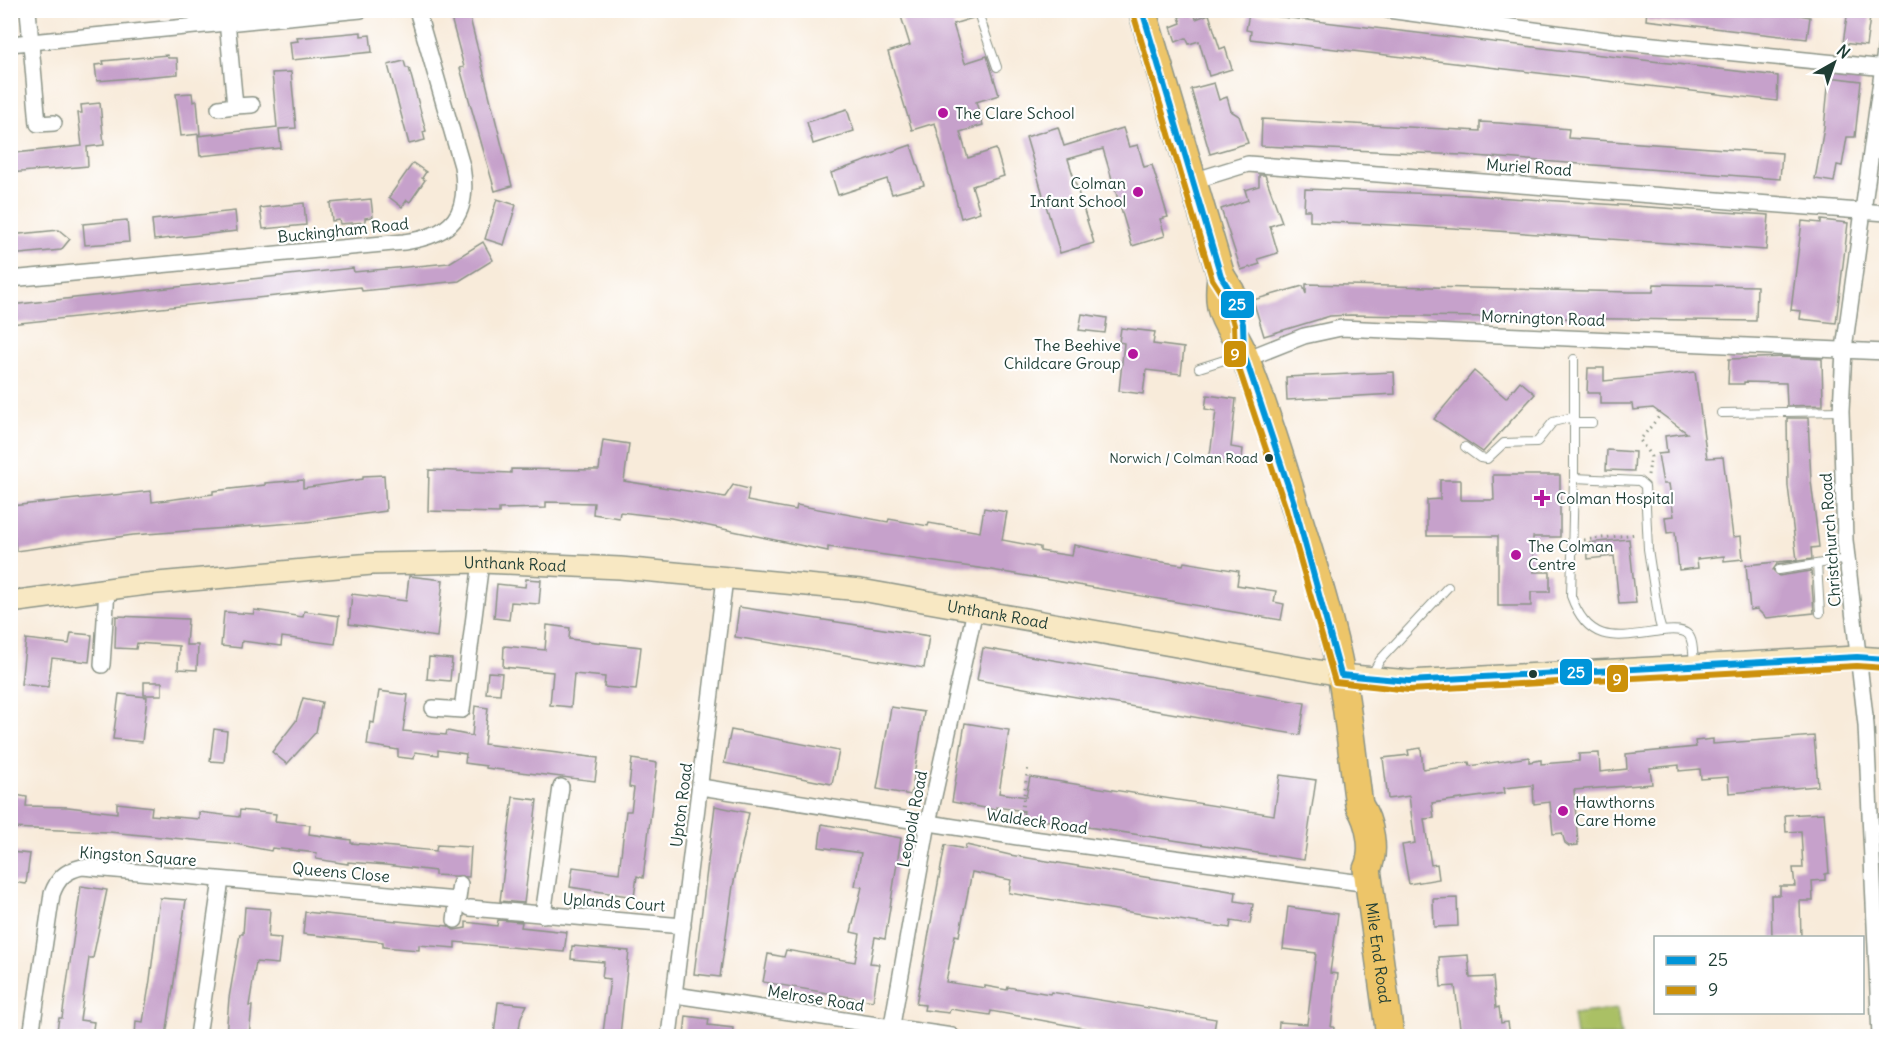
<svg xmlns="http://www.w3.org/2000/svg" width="1897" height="1047" font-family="Delius,sans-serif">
  <rect width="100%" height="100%" fill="#fff"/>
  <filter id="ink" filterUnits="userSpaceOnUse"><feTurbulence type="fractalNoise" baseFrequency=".0167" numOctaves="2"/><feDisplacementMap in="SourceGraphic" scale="12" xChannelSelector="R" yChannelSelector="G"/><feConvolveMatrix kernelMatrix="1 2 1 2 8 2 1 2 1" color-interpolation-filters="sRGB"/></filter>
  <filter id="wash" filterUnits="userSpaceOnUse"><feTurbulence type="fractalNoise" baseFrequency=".008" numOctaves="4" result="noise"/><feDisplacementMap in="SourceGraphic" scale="24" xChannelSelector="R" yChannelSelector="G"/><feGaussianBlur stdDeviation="1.35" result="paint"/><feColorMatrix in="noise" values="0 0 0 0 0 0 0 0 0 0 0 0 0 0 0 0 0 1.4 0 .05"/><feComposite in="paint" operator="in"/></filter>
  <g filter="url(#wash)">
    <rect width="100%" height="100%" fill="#f8ebda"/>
    <!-- green -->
    <polygon fill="#aac065" stroke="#647e4c" stroke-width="1.5" points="1617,1009 1621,1036 1576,1036 1573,1014"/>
    <g id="blocks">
      <!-- building -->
      <g fill="#c6a1cb">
        <polygon points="449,10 468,10 512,186 495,191 460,68 464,67"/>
        <polygon points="899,10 971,10 973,18 953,24 965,63 987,56 999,95 976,102 983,125 960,132 968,158 996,149 1004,176 972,186 980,212 961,218 935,123 912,130 888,52 910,45"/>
        <polygon points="1647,10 1774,10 1810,17 1807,39 1646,20"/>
        <polygon points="1848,10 1871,10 1866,46 1843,43"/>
        <polygon points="1194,12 1196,19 1209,14 1220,49 1225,47 1232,69 1209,76 1199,41 1189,44 1186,38 1176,42 1171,27 1181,23 1179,17"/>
        <polygon points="1249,13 1778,76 1777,101 1250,39 1251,31 1246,30"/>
        <polygon points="361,32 361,36 370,35 372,52 292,60 290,42 298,41 297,38"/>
        <polygon points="167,55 168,58 177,58 178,74 97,81 95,65 104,64 103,61"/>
        <polygon points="404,61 406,68 409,68 426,131 423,132 425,140 409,144 388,65"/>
        <polygon points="291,72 296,128 279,129 281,148 200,156 198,136 277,127 272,73"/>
        <polygon points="1829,77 1861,81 1855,137 1847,137 1842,166 1837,165 1834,182 1815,179 1824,128"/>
        <polygon points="1214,83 1219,100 1227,97 1231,111 1239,116 1248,143 1210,154 1191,89"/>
        <polygon points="192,93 193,102 197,101 200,134 181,136 176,94"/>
        <polygon points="100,103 104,145 87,147 88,166 10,173 10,157 15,157 15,153 82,146 78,113 82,113 81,105"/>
        <polygon points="847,109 854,131 813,144 807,122"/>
        <polygon points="1262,119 1480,131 1480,122 1499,123 1569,129 1568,138 1782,153 1780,179 1462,155 1261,146"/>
        <polygon points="1058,127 1064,146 1123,128 1129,147 1138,145 1144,167 1152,165 1168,217 1160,219 1165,236 1132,246 1103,149 1068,159 1094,243 1060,253 1026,137"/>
        <polygon points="911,145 924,185 892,194 887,179 838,195 831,173"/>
        <polygon points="413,163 426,172 422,178 425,180 410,202 407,200 402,207 389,197"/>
        <polygon points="1259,175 1265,175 1282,222 1270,226 1278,253 1258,259 1260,264 1241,270 1221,209 1248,200 1245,190 1259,186"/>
        <polygon points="1305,189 1466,195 1769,215 1766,250 1453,228 1310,221 1310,210 1304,210"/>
        <polygon points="371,199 373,217 365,218 365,222 340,224 339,220 332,221 330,203"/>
        <polygon points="497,199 516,205 504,245 485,239"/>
        <polygon points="304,203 306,225 263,229 260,208"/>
        <polygon points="235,211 237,231 154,240 152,220"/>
        <polygon points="127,220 129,242 85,245 83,224"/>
        <polygon points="1821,220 1848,223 1836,323 1800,319 1801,311 1791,310 1802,221 1821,223"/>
        <polygon points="59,230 70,239 61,250 10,255 10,235"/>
        <polygon points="483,242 493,260 459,281 362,291 361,287 10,324 10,305 353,268 354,272 449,263"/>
        <polygon points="1306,284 1630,292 1653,292 1654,284 1757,286 1756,321 1350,315 1330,316 1264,336 1253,300 1303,286 1306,294"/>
        <polygon points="1082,314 1107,318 1105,333 1079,330"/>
        <polygon points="1121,328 1155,332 1153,344 1184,348 1181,374 1146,370 1143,394 1119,391 1124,343 1119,342"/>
        <polygon points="1785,357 1822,359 1823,405 1787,406 1786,383 1744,382 1744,384 1728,384 1729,359"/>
        <polygon points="1588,368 1604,368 1604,381 1695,372 1707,458 1723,457 1733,537 1741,536 1743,559 1724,561 1724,556 1697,559 1698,568 1679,570 1675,532 1667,533 1665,517 1674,516 1669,484 1663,484 1658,454 1667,453 1665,436 1687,433 1653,408 1633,410 1632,404 1600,404 1600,393 1587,393"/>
        <polygon points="1474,371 1506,398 1520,381 1535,394 1483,452 1434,419"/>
        <polygon points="1394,372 1395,394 1287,400 1286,377"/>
        <polygon points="1207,395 1236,399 1231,447 1243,449 1241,466 1209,462 1216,411 1205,409"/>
        <polygon points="1787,418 1808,418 1811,481 1819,547 1811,548 1812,559 1777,564 1773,570 1779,576 1811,571 1814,613 1766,618 1757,609 1750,610 1746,565 1797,560 1788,486"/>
        <polygon points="603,440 629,444 624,481 725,497 733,485 749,489 747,501 796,510 797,505 888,522 889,519 928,526 929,523 980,532 984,508 1007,512 1002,540 1040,547 1040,551 1072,556 1074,545 1142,559 1183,565 1184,562 1239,571 1237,585 1276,591 1274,602 1284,604 1281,620 986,569 828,547 828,551 671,518 620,512 619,518 593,514 594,503 546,502 546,508 499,509 499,513 428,511 429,470 511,473 511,469 599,470"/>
        <polygon points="1607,450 1635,452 1634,471 1606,470"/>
        <polygon points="384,475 386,511 306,522 133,535 16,551 11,506 151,491 152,502 213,494 213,491 265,485 265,483 303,480 303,488 363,479 363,476"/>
        <polygon points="1493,475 1560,475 1560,537 1533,537 1533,572 1550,572 1550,592 1531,592 1531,606 1498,606 1498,536 1427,536 1427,500 1440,499 1440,480 1461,480 1461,500 1494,500"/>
        <polygon points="1629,539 1636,603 1619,604 1614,556 1588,559 1587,543"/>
        <polygon points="409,576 443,580 437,637 349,624 352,594 406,601"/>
        <polygon points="526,579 541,580 539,604 511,602 509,620 494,618 497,584 525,587"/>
        <polygon points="739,607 929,636 924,668 735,637"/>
        <polygon points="254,610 303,617 304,611 339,616 335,644 282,637 281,646 242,641 241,648 221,646 224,612 254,614"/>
        <polygon points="116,616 188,619 186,645 198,645 197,670 178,669 179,646 137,643 136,649 115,648"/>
        <polygon points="547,625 570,628 569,639 641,647 636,690 604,687 605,677 574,674 571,707 550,705 553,672 503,667 504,646 545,650"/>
        <polygon points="71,633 92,635 89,662 52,658 48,687 21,684 26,639 69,644"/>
        <polygon points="983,648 1305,703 1300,735 977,680"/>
        <polygon points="429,657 452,659 450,681 427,679"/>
        <polygon points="488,672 502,673 500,694 486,693"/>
        <rect x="144" y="682" width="18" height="13"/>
        <polygon points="379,691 408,695 403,731 446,735 447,731 472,736 475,706 488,708 484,744 598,758 595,781 486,768 486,766 465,763 466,754 438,750 438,755 415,752 414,759 398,757 398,750 367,745 370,722 374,723"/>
        <polygon points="119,694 147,697 142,742 113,739"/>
        <polygon points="303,698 322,702 316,732 287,764 272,752 296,721"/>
        <polygon points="891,707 924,712 911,795 877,789"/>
        <polygon points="965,723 1009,730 999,793 1026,797 1030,777 1274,815 1280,775 1316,780 1304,860 1023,817 1024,811 996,807 996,810 952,802"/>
        <polygon points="214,729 227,731 224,762 210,761"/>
        <polygon points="731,730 839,751 832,784 724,763"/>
        <polygon points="1814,736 1818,786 1729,793 1728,777 1701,779 1700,769 1679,771 1679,765 1650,768 1652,784 1574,790 1578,845 1569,846 1565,843 1562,833 1553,834 1550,802 1534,804 1533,785 1504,788 1505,793 1432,803 1434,818 1424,819 1431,865 1437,864 1439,879 1409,884 1402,845 1415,843 1409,796 1388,799 1383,758 1409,755 1408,750 1421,748 1423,769 1469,762 1470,766 1529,757 1529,762 1541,760 1541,764 1579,761 1579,754 1599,753 1600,772 1627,769 1626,754 1696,747 1695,741 1713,739 1713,744"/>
        <polygon points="632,759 657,763 643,878 637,876 634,897 570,887 573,867 619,873 626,811 631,811 634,788 629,787"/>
        <polygon points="10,794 27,797 26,806 68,807 117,813 117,803 152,807 151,815 199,819 199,812 239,817 240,810 276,814 275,821 310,825 309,834 351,840 351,843 436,851 437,845 471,847 469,877 435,875 435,871 386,865 348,862 348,864 316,859 317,853 272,848 271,851 236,844 109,832 10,828"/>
        <polygon points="513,797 537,800 524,903 500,901"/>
        <polygon points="715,806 749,813 733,886 720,977 694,974"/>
        <polygon points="1824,813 1829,873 1825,874 1825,880 1812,881 1813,901 1800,901 1801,938 1772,938 1771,895 1780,895 1780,886 1795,886 1793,868 1803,868 1801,831 1786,832 1785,815"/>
        <polygon points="822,824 901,838 885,939 875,937 870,963 879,964 873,1001 763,982 768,954 784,957 786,950 855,962 860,934 851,932 862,887 855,886 861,853 819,847"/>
        <polygon points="945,845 965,849 966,845 1010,855 1236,892 1235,901 1253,904 1250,924 1231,921 1230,928 1009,893 1011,880 972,872 959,936 955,935 946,982 985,988 985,986 1007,990 1008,987 1050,994 1051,992 1216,1019 1213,1036 1126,1036 991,1011 990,1015 950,1009 949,1013 924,1010 925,1005 916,1004"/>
        <polygon points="10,852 30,854 26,884 10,882"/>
        <polygon points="81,886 107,890 93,958 89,958 80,1020 94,1022 92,1036 56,1036 59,1018 62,1018"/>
        <polygon points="160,898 186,900 166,1036 135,1036 136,1021 143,1022 150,980"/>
        <polygon points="1457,898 1458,926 1434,927 1433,899"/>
        <polygon points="245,907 270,909 268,937 281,938 278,964 256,962 249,1006 252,1006 249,1036 226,1036 229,998 240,934 243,934"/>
        <polygon points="1288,907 1338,914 1330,973 1338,974 1331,1027 1334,1027 1333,1036 1278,1036 1279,1022 1307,1024 1316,953 1283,949"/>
        <polygon points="305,912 448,926 454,930 466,928 466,922 497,926 498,920 522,922 521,927 567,932 564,952 455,942 455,948 419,945 419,950 383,947 383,942 303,934"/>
        <polygon points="572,946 629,951 620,1035 603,1033 610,979 602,978 604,962 571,959"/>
        <polygon points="1468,955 1470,978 1493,977 1496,1008 1499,1007 1501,1023 1508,1022 1510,1036 1461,1036 1455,986 1441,987 1439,957"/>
        <polygon points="498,1002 527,1005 521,1017 518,1036 494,1035"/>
        <polygon points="686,1016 709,1019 708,1025 733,1028 732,1036 684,1036"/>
      </g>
    </g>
  </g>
  <g filter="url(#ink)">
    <use href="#blocks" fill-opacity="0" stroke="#8c9487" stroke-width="1.5"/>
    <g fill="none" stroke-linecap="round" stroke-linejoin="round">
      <defs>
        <g id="lane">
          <polyline points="977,10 997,67"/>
          <path d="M1574,359V478L1639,481L1645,486L1648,549L1659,621L1662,631C1694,627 1692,637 1694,664"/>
          <polyline points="1199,368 1240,355"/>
          <polyline points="1721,413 1841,411"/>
          <polyline points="1573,423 1592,423"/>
          <polyline points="1465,447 1480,458 1487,459 1504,443 1537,442 1553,422 1573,417"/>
          <path d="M1574,478L1571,596C1589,646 1617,637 1662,631"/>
          <polyline points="1817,564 1820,613"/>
          <polyline points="1779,570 1847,559"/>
          <polyline points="1372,674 1380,660 1448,587"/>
        </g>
        <g id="street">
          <polyline points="28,10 38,124 54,123"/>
          <polyline points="226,10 235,106 252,105"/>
          <polyline points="1388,10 1614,41 1886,68"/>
          <polyline points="10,44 361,10"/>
          <polyline points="219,108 235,106"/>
          <polyline points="1193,181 1248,164 1886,213"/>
          <path d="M10,279L404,242C453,235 470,215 462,166L417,10"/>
          <polyline points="1246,359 1304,336 1341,328 1886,352"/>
          <polyline points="102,665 107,590"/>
          <polyline points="433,708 462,710 481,562"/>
          <polyline points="701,787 1018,837 1369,884"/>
          <polyline points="470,908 683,926"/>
          <polyline points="543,915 561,787"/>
          <polyline points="455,920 460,884"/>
          <polyline points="675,995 952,1036"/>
          <path d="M31,1036L52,894C58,878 65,871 82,867L457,900"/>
          <polyline points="198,1036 221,880"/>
          <polyline points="669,1036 725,578"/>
          <polyline points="890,1036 928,823 975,610"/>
          <polyline points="1880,1036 1866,725 1845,540 1841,411 1844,349 1886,44"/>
        </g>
        <g id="secondary">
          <path id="s1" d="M10,602L146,584L372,564L481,562L620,568L861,590L1341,675L1409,681L1857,657L1886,659"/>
        </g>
        <g id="highway">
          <polyline points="1142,10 1221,276 1231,292"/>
          <path id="s2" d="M1221,276C1215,323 1232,322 1246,360C1264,407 1280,455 1294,503C1311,559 1330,616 1341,674C1349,717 1353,762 1359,805C1370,822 1376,851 1367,869L1390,1036"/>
        </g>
      </defs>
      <!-- lane casing -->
      <use href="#lane" stroke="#8c9487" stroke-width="10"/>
      <!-- street casing -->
      <use href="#street" stroke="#8c9487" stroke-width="18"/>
      <!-- secondary casing -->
      <use href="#secondary" stroke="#8c9487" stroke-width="24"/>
      <!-- highway casing -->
      <use href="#highway" stroke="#8c9487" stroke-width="30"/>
      <!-- path -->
      <g stroke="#8c9487" stroke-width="3" stroke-dasharray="1.5 4.5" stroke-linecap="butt">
        <polyline points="1648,475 1651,457 1640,440 1661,414"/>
        <polyline points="1657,501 1671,499"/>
        <polyline points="1584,540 1637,534"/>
        <polyline points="1020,824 1028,766"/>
      </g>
      <!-- lane -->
      <use href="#lane" stroke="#fff" stroke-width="8"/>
      <!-- street -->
      <use href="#street" stroke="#fff" stroke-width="15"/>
      <!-- secondary -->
      <use href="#secondary" stroke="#f8e8c3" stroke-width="21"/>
      <!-- highway -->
      <use href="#highway" stroke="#edc569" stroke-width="27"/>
      <defs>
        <polyline id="bus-1" points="1142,10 1221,276 1236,300 1243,324 1244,354 1294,503 1341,675 1409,681 1857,657 1886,659"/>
        <polyline id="bus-2" points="1133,13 1212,279 1228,304 1234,325 1235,357 1285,506 1335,682 1409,690 1857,666 1885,668"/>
      </defs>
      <!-- bus-1 casing -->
      <use href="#bus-1" stroke="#fff" stroke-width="10"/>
      <!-- bus-2 casing -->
      <use href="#bus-2" stroke="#fff" stroke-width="10"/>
      <!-- bus-1 -->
      <use href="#bus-1" stroke="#0095d9" stroke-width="6"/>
      <!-- bus-2 -->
      <use href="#bus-2" stroke="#cc910a" stroke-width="6"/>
    </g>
  </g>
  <!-- markers -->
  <g fill="#b5179e" stroke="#fff" stroke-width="2">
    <circle cx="943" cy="113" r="6"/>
    <circle cx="1138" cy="192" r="6"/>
    <circle cx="1133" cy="354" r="6"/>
    <path d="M1539 489h6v6h6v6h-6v6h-6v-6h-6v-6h6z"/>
    <circle cx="1516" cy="555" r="6"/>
    <circle cx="1563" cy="811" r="6"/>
  </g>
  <g fill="#1f3d34" stroke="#fff" stroke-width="2">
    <circle cx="1269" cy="458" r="5"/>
    <circle cx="1533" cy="674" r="5"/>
  </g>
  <g text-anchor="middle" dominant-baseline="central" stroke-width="4.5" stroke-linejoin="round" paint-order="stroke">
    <!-- bus labels -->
    <g font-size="14" fill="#1f3d34" stroke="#fff" text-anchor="end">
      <text x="1258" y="458">Norwich / Colman Road</text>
    </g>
    <!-- poi labels -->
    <g font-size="16" fill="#1f3d34" stroke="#fff" text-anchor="start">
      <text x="955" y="113">The Clare School</text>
      <text x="1126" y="183" text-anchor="end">Colman<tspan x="1126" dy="18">Infant School</tspan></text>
      <text x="1121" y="345" text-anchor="end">The Beehive<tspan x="1121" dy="18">Childcare Group</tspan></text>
      <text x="1556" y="498">Colman Hospital</text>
      <text x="1528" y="546">The Colman<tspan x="1528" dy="18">Centre</tspan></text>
      <text x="1575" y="802">Hawthorns<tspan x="1575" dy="18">Care Home</tspan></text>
    </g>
    <!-- street labels -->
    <g font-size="16" fill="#1f3d34" stroke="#fff">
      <text transform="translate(1529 167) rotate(4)">Muriel Road</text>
      <text transform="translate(343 230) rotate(-6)">Buckingham Road</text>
      <text transform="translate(1543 318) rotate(2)">Mornington Road</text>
      <text transform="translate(1830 540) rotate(-94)">Christchurch Road</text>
      <text stroke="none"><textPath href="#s1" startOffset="507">Unthank Road</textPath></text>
      <text stroke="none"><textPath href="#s1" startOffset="993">Unthank Road</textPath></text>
      <text transform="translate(681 805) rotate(-83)">Upton Road</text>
      <text transform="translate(912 819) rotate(-79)">Leopold Road</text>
      <text transform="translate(1037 821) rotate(8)">Waldeck Road</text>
      <text transform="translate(138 856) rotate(4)">Kingston Square</text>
      <text transform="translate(341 872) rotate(5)">Queens Close</text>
      <text transform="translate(614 902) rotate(4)">Uplands Court</text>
      <text stroke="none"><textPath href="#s2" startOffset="702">Mile End Road</textPath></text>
      <text transform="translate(816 998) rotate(9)">Melrose Road</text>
    </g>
  </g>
  <g stroke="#fff" stroke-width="2">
    <rect x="1220" y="290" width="35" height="29" rx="6" fill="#0095d9"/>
    <rect x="1223" y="340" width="24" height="28" rx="6" fill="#cc910a"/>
    <rect x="1559" y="658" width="34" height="28" rx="6" fill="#0095d9"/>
    <rect x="1606" y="664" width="23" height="29" rx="6" fill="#cc910a"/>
  </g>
  <g font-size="16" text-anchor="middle" font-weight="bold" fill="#fff">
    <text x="1237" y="310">25</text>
    <text x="1235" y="360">9</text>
    <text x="1576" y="678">25</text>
    <text x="1617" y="685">9</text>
  </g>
  <!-- margin -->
  <rect width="1897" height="1047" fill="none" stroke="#fff" stroke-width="36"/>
  <!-- legend -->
  <rect x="1654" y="936" width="210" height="78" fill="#ffffff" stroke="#a5b1ae" stroke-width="1.5"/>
  <rect x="1666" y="956" width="30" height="9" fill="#0095d9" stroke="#a5b1ae" stroke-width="1.5"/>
  <text x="1708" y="966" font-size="18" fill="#1f3d34">25</text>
  <rect x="1666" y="986" width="30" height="9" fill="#cc910a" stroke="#a5b1ae" stroke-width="1.5"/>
  <text x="1708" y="996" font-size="18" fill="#1f3d34">9</text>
  <!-- north arrow -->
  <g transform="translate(1834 63) rotate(40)" stroke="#ffffff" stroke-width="4.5" paint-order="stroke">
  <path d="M0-4.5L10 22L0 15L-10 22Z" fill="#1f3d34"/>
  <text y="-9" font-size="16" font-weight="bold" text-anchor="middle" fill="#1f3d34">N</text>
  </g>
</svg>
